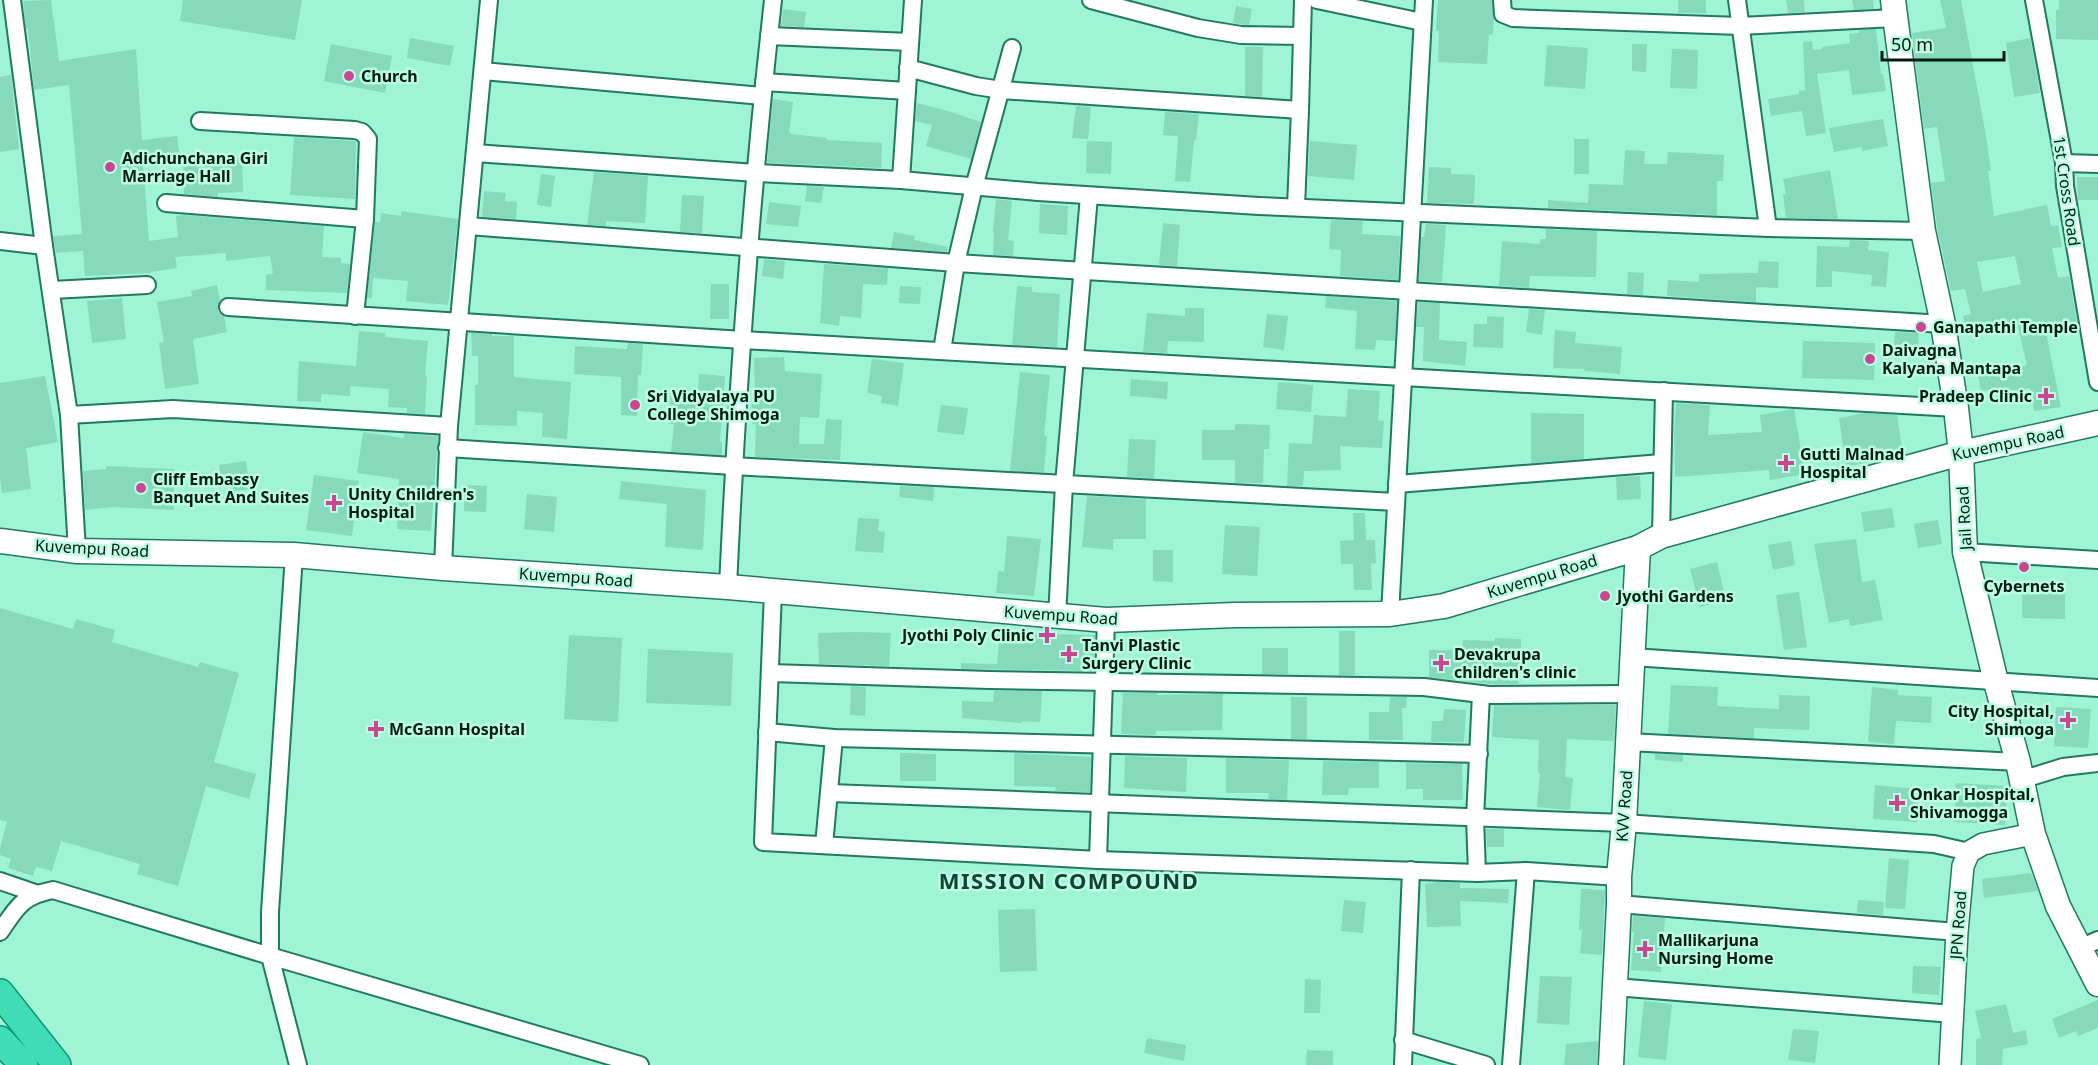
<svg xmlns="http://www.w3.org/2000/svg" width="2098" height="1065" font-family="'Noto Sans',sans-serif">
  <rect width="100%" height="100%" fill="#9ff4d5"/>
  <!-- building -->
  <g fill="#86dabb" fill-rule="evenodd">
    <polygon points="51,0 59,61 136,49 142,140 177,136 180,159 143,164 149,241 178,237 176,216 184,215 324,226 322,257 341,258 341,263 350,264 347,293 266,290 266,275 273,273 270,256 226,261 226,253 175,257 177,268 151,272 151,273 85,276 83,251 56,253 53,236 82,234 69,85 34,90 28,28 26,29 23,1"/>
    <polygon points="183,0 302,0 295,40 180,21"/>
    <polygon points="1438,0 1492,0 1494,18 1493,35 1489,34 1487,64 1438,62 1439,31 1436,31"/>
    <rect x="1678" y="0" width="28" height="13"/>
    <polygon points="1786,0 1804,0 1805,12 1788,13"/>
    <polygon points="1852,0 1873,0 1874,9 1854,10"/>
    <path d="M1940,0H1961L1986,136L1991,171H1988L1994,216L2047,205L2051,226L2058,225L2062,247L2052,248L2058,278L2069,276L2077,322L2045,327L2061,407L2034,411L2030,388L1999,394L1998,388L1981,391L1978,375L2027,365L2017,323L1966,332L1963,316L1971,314L1965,289L1951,291L1938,233L1931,183L1945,181L1937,127L1924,129L1912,33L1946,28ZM2015,256L2021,284L1983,292L1977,262Z"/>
    <polygon points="2059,0 2098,0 2098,40 2056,39 2056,10 2059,10"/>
    <polygon points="1236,6 1252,9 1249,25 1233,23"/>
    <polygon points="783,9 806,12 804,27 781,26"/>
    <polygon points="1876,29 1881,74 1883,74 1886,91 1852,95 1849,70 1817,74 1826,133 1806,136 1802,111 1771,116 1768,99 1799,94 1799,91 1805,90 1803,42 1812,41 1813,50 1822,49 1822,47 1850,43 1849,34 1859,33 1859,30"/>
    <polygon points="410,38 454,46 450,66 407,58"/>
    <polygon points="2030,38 2040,93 2014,97 2006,43"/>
    <polygon points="331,44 392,56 385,93 324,81"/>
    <polygon points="1632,44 1647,44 1646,72 1632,71"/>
    <polygon points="1547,45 1588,48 1585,89 1544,86"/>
    <polygon points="1245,47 1263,47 1262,97 1245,96"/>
    <polygon points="1672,49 1698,50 1697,89 1670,88"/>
    <polygon points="11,75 19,149 0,152 0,77"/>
    <polygon points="773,99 793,102 789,132 791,132 791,134 827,138 827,140 882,143 881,168 767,163"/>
    <polygon points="917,103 948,111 981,122 971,159 926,146 932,125 915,121"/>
    <polygon points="1076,106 1091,107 1088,139 1072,138"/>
    <polygon points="1165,112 1199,114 1196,140 1194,140 1190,182 1175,181 1178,136 1163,135"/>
    <polygon points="1883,119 1888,146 1862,151 1862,147 1834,152 1829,128"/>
    <polygon points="294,137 356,141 355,199 290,195"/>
    <rect x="1574" y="139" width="15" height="35"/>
    <polygon points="1087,141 1112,142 1111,174 1086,173"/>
    <polygon points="1310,141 1357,145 1354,180 1308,176"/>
    <polygon points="1625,150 1645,151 1644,164 1667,164 1668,152 1724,155 1723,181 1717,181 1717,215 1548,208 1548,200 1588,203 1589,184 1623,185"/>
    <polygon points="242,158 243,192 218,193 218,197 184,194 183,159"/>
    <polygon points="1429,167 1451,168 1451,174 1475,175 1474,204 1427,203"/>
    <polygon points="1830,170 1838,219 1786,218 1783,194 1786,194 1783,179"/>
    <polygon points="594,172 648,176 645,223 606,221 606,226 587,225"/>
    <polygon points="541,174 555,176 551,207 537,205"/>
    <polygon points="2077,177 2098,177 2098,200 2078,200"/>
    <polygon points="807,186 824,187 821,203 805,201"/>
    <polygon points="484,191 506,193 505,201 517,202 516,219 482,217"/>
    <polygon points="682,195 704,196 702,233 680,232"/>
    <polygon points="996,199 1012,201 1008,240 1014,241 1013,256 993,255 994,233 993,232"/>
    <polygon points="769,202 801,206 798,227 766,224"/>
    <polygon points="1040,204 1068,206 1067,235 1039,233"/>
    <polygon points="401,211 458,219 448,305 406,301 408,281 373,278 372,298 367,298 375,222 380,222 381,213 401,216"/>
    <polygon points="1331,220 1363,221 1362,234 1400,236 1398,280 1340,276 1341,250 1329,249"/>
    <polygon points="1163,223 1180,225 1177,266 1159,265"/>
    <polygon points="1426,224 1446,225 1442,282 1419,281 1421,237 1424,237"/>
    <polygon points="1546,229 1597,231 1596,277 1530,276 1529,288 1499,286 1502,241 1540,244 1540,239 1546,239"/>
    <polygon points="894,232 915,236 914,240 948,247 947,252 891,248"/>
    <polygon points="1850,240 1869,241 1868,250 1889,252 1886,287 1871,286 1872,275 1832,271 1832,287 1816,287 1817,246 1849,247"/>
    <polygon points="764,259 785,261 783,279 762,276"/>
    <polygon points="1759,261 1779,262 1778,288 1756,287 1756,302 1667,296 1668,280 1699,282 1699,274 1758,273"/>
    <polygon points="824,264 888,268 887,285 863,284 861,318 840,316 839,326 820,323"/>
    <polygon points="1628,272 1644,273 1643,295 1627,294"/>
    <polygon points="711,284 729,284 729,319 710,319"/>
    <polygon points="217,285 220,300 218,306 218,311 224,316 227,332 193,339 199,384 165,389 159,343 164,342 157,302 192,296 191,291"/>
    <polygon points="900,286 921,287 920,304 899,303"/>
    <polygon points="1017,286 1032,287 1032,292 1060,294 1057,347 1012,345"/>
    <polygon points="1326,296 1397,301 1395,341 1376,340 1375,350 1355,349 1357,311 1325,308"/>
    <polygon points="122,298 126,339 92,343 87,301"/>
    <polygon points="1418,302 1440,303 1439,340 1467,342 1465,366 1423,361 1424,327 1416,327"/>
    <polygon points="1185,308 1204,308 1204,342 1168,341 1167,353 1143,352 1147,313 1185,316"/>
    <polygon points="1529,309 1545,310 1542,335 1526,332"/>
    <polygon points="1267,314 1288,316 1284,350 1263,347"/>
    <polygon points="1487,316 1504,317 1503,348 1473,347 1474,324 1487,324"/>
    <polygon points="1555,330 1576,332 1575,343 1622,347 1620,374 1584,371 1585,369 1553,368"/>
    <polygon points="359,331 385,333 385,337 428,341 425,375 427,376 425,414 407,413 407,408 388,407 389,389 350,386 350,396 321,394 321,402 297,401 299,361 356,366"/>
    <polygon points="1895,332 1919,333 1918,347 1894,345"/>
    <polygon points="471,333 492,334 492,336 514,336 514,377 571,382 567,439 542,437 543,413 517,411 517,426 475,425 475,385 478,385 478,356 472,356"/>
    <polygon points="1803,341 1875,343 1874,380 1802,378"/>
    <polygon points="628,343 643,344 641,375 638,375 637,416 621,415 621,377 574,374 575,346 627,349"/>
    <polygon points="784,357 785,371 822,374 819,418 800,417 799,444 824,444 826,419 842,420 840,460 755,457 756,424 752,424 752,396 755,396 754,358"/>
    <polygon points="872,359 904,363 898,406 881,403 882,396 867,393"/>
    <polygon points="1020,372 1050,375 1044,436 1047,436 1044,472 1010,471"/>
    <polygon points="699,374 725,376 720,442 722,442 722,455 671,452 674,424 669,424 671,389 698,391"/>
    <polygon points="45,376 58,442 26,448 31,489 2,493 0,479 0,383"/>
    <polygon points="1131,379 1168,382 1167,399 1130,396"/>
    <polygon points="1278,382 1313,385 1311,412 1276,409"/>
    <polygon points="1348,389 1380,391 1378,420 1384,421 1382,448 1340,446 1341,470 1304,471 1303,486 1287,486 1289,443 1312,444 1314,415 1346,417"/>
    <polygon points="1676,403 1710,405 1708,435 1762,432 1760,415 1794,409 1805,474 1770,480 1769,470 1675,477 1674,433"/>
    <polygon points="941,405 968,408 964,435 937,432"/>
    <polygon points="1531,413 1584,414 1584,459 1531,463"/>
    <polygon points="1865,413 1897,415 1903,454 1879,461 1846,466 1839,418"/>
    <polygon points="1235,424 1270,425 1269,449 1264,449 1263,483 1235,483 1235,460 1202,460 1202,430 1235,430"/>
    <polygon points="363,432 404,438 404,434 438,436 431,531 397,529 399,479 357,473"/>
    <polygon points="1129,439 1156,440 1154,478 1127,477"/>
    <polygon points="246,461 250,489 230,492 229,483 221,484 219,465"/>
    <polygon points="106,466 174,469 174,510 113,507 85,510 83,471 106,469"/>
    <polygon points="314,475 359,481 352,536 306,530"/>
    <polygon points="1640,476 1641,499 1617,500 1616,477"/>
    <polygon points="621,481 706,490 703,550 665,547 667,504 619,499"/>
    <polygon points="465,485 487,486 486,512 464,511"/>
    <polygon points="900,486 934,487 933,501 899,497"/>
    <polygon points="527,494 557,497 554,532 524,529"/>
    <polygon points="1087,496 1146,499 1146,539 1113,539 1113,550 1082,547"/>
    <polygon points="1892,508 1895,527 1864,532 1861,512"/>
    <polygon points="1353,513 1365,513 1366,540 1375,540 1376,563 1371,564 1372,590 1354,590 1353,564 1341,564 1340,541 1354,540"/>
    <polygon points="858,518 879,519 878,531 885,532 883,553 855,551"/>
    <polygon points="1938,520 1942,544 1918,548 1914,524"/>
    <polygon points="1225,525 1260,527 1257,576 1222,574"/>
    <polygon points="1007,536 1041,539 1034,596 996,593 998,571 1004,572"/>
    <polygon points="1856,539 1862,582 1875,580 1883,620 1850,626 1849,619 1829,623 1814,544"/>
    <polygon points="1791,541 1795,565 1773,570 1768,545"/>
    <polygon points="1153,550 1173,550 1173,582 1153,581"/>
    <polygon points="1717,562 1726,600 1700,607 1690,569"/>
    <polygon points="2022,590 2065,591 2065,619 2022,618"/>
    <polygon points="1799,592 1807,647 1784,650 1776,595"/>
    <polygon points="0,608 73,629 76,619 115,630 112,642 198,667 200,662 239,673 214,762 256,774 249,799 206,786 178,886 137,874 140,864 61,841 52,871 36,867 33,876 8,868 11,859 0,855 0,848 7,822 0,820"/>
    <polygon points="1000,630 1017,631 1017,633 1095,635 1093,671 961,669 961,663 997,664"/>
    <rect x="1339" y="631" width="16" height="44"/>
    <polygon points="859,632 891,633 889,666 819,664 818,633"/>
    <polygon points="569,635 622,638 618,722 564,719"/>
    <polygon points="1495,638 1521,639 1521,672 1519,672 1518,684 1490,684 1429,677 1429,650 1462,650 1463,640 1495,641"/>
    <rect x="1262" y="648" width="26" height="26"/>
    <polygon points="648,649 733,653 731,706 646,703"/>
    <polygon points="1671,685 1718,687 1717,706 1779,709 1779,695 1810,696 1809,730 1754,728 1754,738 1668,734"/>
    <polygon points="851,686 866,687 865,716 850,715"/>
    <polygon points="1872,687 1898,690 1898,695 1932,697 1931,723 1896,721 1894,744 1868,742"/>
    <polygon points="994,691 1042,691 1040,722 1022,721 1022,723 962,718 962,701 993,702"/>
    <polygon points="1123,693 1157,693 1157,695 1223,694 1222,730 1156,731 1156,735 1121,734"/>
    <rect x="1291" y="697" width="16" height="42"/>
    <polygon points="1390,697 1407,697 1406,708 1402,708 1403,740 1369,740 1369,712 1389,712"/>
    <polygon points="1494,705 1616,705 1614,741 1567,739 1565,777 1573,778 1570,810 1537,807 1540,773 1538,773 1539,740 1492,737"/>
    <polygon points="2056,707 2091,709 2088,748 2054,746"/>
    <polygon points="1444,709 1466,710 1464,742 1431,742 1432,721 1443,721"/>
    <polygon points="900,753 936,754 936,781 900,781"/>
    <polygon points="1014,753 1091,757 1090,792 1055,791 1056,787 1014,786"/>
    <polygon points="1655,754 1683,755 1683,762 1655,760"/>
    <polygon points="1125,756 1187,758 1186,792 1124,788"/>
    <polygon points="1226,758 1289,760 1287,800 1268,799 1269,793 1226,793"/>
    <polygon points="1323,761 1379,762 1379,788 1349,788 1348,795 1322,795"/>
    <polygon points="1406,763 1462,764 1463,800 1423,800 1423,789 1406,789"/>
    <polygon points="1956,783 2007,786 2005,825 1954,822"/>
    <polygon points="1875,785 1919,789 1917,822 1873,819"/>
    <polygon points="1486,829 1504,829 1504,847 1487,847"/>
    <polygon points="1889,858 1909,860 1905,909 1885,908"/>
    <polygon points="2031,873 2038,891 1984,898 1982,879"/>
    <polygon points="1438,882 1460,883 1460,888 1509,889 1508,903 1460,901 1461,926 1427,927 1425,884"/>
    <polygon points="1581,889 1605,890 1602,955 1580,953 1582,930 1579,930"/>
    <polygon points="1344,900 1366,902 1363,933 1341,931"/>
    <polygon points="1858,900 1884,902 1883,915 1857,913"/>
    <polygon points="1035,909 1037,971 1000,972 998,910"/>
    <polygon points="1633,916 1665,918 1661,972 1631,970 1634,932 1632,932"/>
    <polygon points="1913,966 1941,967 1939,995 1912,993"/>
    <polygon points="1540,976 1572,977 1569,1025 1537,1023"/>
    <polygon points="1305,979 1321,980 1320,1013 1304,1013"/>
    <polygon points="2098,1000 2098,1028 2078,1036 2076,1031 2059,1038 2052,1019"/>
    <polygon points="1644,1001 1672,1004 1666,1060 1638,1057"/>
    <polygon points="2006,1004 2013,1033 2026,1030 2028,1044 2003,1049 2002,1065 1976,1065 1976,1039 1981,1038 1975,1011"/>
    <polygon points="1793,1029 1819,1031 1815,1063 1788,1060"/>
    <polygon points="1147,1038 1186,1045 1184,1061 1144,1053"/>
    <polygon points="1598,1041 1597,1065 1564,1065 1566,1044"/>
    <polygon points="1307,1050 1333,1051 1333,1065 1306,1065"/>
  </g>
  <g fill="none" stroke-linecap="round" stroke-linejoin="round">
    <defs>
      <g id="minor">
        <polyline points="12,0 44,246 69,415 77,551"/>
        <polyline points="1091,0 1198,28 1241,35 1302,36"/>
        <polyline points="1317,0 1422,22"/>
        <polyline points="1502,0 1503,14 1513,18 1740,26 1895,18"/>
        <polyline points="1737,0 1768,228"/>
        <polyline points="2034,0 2064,163 2065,186 2098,382"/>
        <polyline points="769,36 910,42"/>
        <polyline points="908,68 976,86 1001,90 1300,110 1296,207"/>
        <polyline points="483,71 762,96"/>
        <polyline points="764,82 907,91"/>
        <polyline points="1300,110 1303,0"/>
        <polyline points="200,121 355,130 362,132 368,139 365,219 355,316"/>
        <polyline points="475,153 756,173 901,180 1038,192 1259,206 1768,228 1923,231"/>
        <polyline points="2064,163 2098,164"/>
        <polyline points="901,180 913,0"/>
        <polyline points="166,203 365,219"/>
        <polyline points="468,226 956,263 1943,324"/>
        <polyline points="0,241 44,246"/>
        <polyline points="52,290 147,285"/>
        <polyline points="228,307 743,340 1956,408"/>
        <polyline points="942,351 956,263 974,187 1012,48"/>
        <polyline points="69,415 173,409 449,426"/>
        <polyline points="447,448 733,466 1396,502"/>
        <polyline points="1397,484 1662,463"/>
        <polyline points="1661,536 1664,391"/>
        <polyline points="1965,552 2098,560"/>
        <polyline points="294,555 270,912 270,956 640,1065"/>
        <polyline points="443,568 449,426 489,0"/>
        <path d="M728,587C737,391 751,195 773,0"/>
        <polyline points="773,591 763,842 1098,860 1477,873 1526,871 1619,877"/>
        <polyline points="1390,614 1424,0"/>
        <polyline points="1057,617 1064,484 1089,196"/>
        <polyline points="1632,657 2098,688"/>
        <polyline points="771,673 989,680 1424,687 1489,695 1630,694"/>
        <polyline points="767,732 834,738 1479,754"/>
        <polyline points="1628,742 2018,762"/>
        <polyline points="2021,780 2063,767 2098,763"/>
        <polyline points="830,793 1624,823 1934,844 1969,852"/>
        <polyline points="824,845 834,738"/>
        <polyline points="1098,860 1106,620"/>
        <polyline points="1477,873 1475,818 1481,694"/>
        <polyline points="0,881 35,893"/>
        <polyline points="1619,904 1957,932"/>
        <path d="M0,932C17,907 22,896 53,890L270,956L298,1065"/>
        <polyline points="2080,948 2098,940"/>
        <polyline points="1615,987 1953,1014"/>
        <polyline points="1403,1040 1486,1065"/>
        <polyline points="1403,1065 1411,870"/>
        <polyline points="1511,1065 1526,871"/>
      </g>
      <polyline id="tertiary" points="1950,1065 1957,932 1963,866 1969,852 1983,844 2033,834"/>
      <g id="secondary">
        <polyline points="1893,0 1923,231 1943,324 1956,408 1961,453 1965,552 1996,682 2018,762 2033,834 2058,906 2098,984"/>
        <polyline points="0,541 77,551 294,555 443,568 728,587 1106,620 1235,615 1390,614 1444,606 1638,548 1661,536 1961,453 2098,423"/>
        <polyline points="1611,1065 1619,904 1619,877 1624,823 1638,548"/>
      </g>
      <g id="trunk">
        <polyline points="0,993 57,1065"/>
        <polyline points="0,1040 24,1065"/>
      </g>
    </defs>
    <!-- minor casing -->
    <use href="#minor" stroke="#1f7a60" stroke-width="20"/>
    <!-- tertiary casing -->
    <use href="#tertiary" stroke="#1f7a60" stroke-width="24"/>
    <!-- secondary casing -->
    <use href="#secondary" stroke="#1f7a60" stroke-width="27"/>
    <!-- trunk casing -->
    <use href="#trunk" stroke="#0a9371" stroke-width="30"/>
    <!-- minor -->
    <use href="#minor" stroke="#fff" stroke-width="16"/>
    <!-- tertiary -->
    <use href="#tertiary" stroke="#fff" stroke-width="21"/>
    <!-- secondary -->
    <use href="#secondary" stroke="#fff" stroke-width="24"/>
    <!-- trunk -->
    <use href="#trunk" stroke="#3fdcb6" stroke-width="27"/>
  </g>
  <!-- markers -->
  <g fill="#c84790" stroke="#bbfee4" stroke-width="2">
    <circle cx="349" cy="76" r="6"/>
    <circle cx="110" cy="167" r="6"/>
    <circle cx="1921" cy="327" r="6"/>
    <circle cx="1870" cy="359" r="6"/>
    <path d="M2043 387h6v6h6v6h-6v6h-6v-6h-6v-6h6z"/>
    <circle cx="635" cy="405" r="6"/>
    <path d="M1783 454h6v6h6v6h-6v6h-6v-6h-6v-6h6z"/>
    <circle cx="141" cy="488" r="6"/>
    <path d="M331 494h6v6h6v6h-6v6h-6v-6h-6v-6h6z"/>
    <circle cx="2024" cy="567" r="6"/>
    <circle cx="1605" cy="596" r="6"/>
    <path d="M1044 626h6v6h6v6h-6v6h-6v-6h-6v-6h6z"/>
    <path d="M1066 645h6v6h6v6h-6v6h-6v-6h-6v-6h6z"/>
    <path d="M1438 654h6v6h6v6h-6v6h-6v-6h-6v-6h6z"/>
    <path d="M2065 711h6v6h6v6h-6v6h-6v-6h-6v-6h6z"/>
    <path d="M373 720h6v6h6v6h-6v6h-6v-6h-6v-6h6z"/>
    <path d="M1894 794h6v6h6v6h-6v6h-6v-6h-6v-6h6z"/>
    <path d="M1642 940h6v6h6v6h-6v6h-6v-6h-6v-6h6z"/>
  </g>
  <g text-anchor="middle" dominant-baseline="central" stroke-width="5" stroke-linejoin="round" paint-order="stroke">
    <!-- poi labels -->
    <g font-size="16" font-weight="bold" fill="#021c13" stroke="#bbfee4" text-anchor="start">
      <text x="361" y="76">Church</text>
      <text x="122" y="158">Adichunchana Giri<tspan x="122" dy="18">Marriage Hall</tspan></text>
      <text x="1933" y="327">Ganapathi Temple</text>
      <text x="1882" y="350">Daivagna<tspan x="1882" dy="18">Kalyana Mantapa</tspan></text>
      <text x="647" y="396">Sri Vidyalaya PU<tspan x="647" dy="18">College Shimoga</tspan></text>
      <text x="2032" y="396" text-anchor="end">Pradeep Clinic</text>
      <text x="1800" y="454">Gutti Malnad<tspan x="1800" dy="18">Hospital</tspan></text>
      <text x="153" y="479">Cliff Embassy<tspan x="153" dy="18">Banquet And Suites</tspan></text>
      <text x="348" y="494">Unity Children's<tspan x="348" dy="18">Hospital</tspan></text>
      <text x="2024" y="586" text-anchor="middle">Cybernets</text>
      <text x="1617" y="596">Jyothi Gardens</text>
      <text x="1034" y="635" text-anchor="end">Jyothi Poly Clinic</text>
      <text x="1082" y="645">Tanvi Plastic<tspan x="1082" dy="18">Surgery Clinic</tspan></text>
      <text x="1454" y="654">Devakrupa<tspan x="1454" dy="18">children's clinic</tspan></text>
      <text x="2054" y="711" text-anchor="end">City Hospital,<tspan x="2054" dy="18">Shimoga</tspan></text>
      <text x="389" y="729">McGann Hospital</text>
      <text x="1910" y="794">Onkar Hospital,<tspan x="1910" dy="18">Shivamogga</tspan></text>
      <text x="1658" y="940">Mallikarjuna<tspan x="1658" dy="18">Nursing Home</tspan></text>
    </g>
    <!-- street labels -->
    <g font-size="16" fill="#021c13" stroke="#bbfee4">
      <text transform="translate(2067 191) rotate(82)">1st Cross Road</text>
      <text transform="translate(2008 443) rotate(-12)">Kuvempu Road</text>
      <text transform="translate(1964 518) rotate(-93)">Jail Road</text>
      <text transform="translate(92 548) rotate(3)">Kuvempu Road</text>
      <text transform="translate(1542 576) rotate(-17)">Kuvempu Road</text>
      <text transform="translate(576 577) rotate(4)">Kuvempu Road</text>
      <text transform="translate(1061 615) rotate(4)">Kuvempu Road</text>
      <text transform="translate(1624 806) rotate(-86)">KVV Road</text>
      <text transform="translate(1958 925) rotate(-86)">JPN Road</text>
    </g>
    <!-- district labels -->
    <g font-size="22" font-weight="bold" letter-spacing="1.5" fill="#144234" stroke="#bbfee4">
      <text x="1069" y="880">MISSION COMPOUND</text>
    </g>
  </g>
  <!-- scale -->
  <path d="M1882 51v9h122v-9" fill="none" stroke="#021c13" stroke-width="3"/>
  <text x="1891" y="51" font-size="18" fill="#021c13" stroke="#bbfee4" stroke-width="4.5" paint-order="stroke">50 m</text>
</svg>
